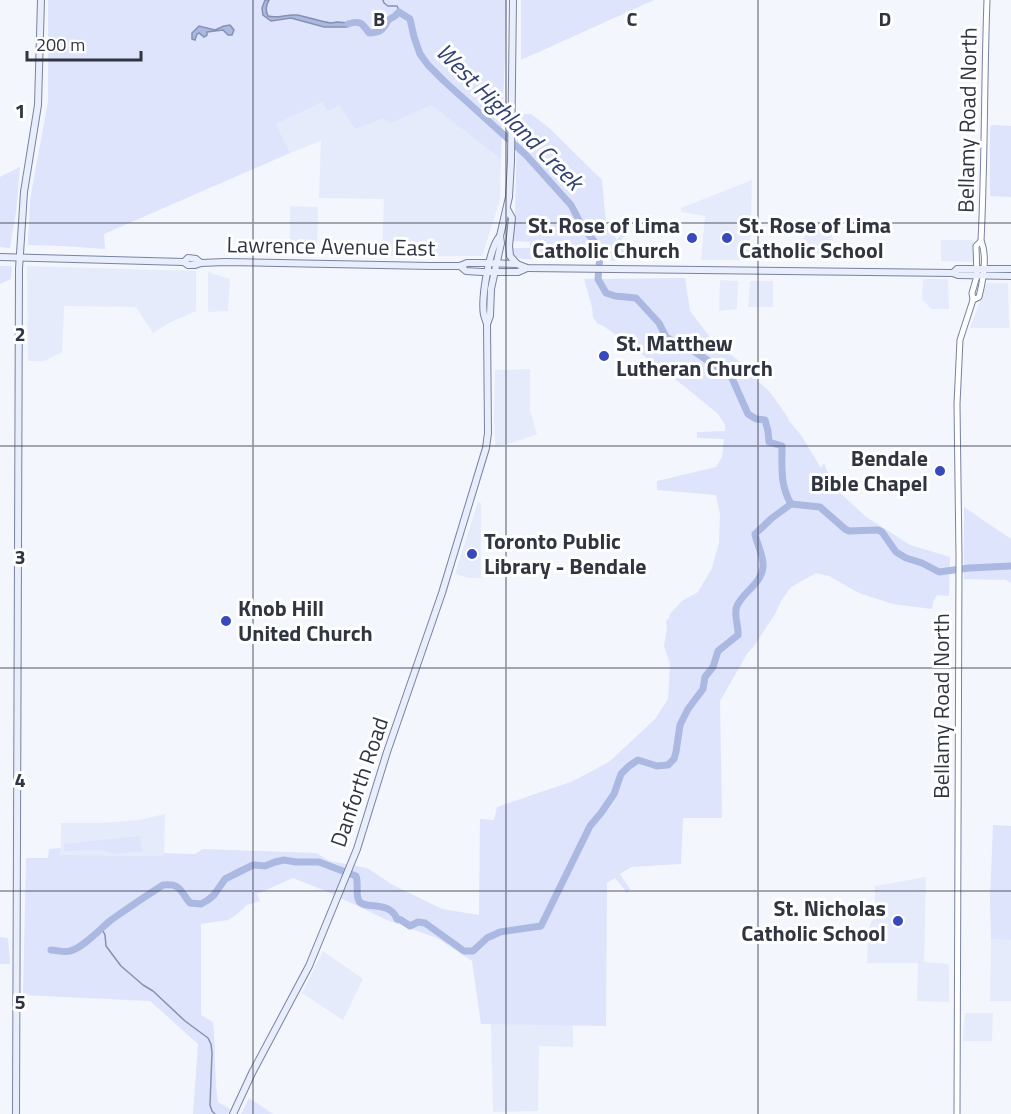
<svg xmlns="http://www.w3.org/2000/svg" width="1011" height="1114" font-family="'Titillium Web',sans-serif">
  <rect width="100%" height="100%" fill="#f4f6fd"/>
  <!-- built -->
  <g fill="#e5ebfb">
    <polygon points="322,101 339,105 355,129 383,119 391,122 431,105 501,159 500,200 482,256 382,256 384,199 319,198 321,141 290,153 276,124"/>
    <polygon points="752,180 750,260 701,260 705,216 681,212 681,208"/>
    <polygon points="290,206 318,207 317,254 290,253"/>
    <polygon points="809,223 832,224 833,260 804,260 804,238"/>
    <polygon points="941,240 973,240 973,262 941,261"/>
    <polygon points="27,266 196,271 196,311 169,323 153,333 136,307 64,306 62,352 44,361 28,361"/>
    <polygon points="208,272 230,279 228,311 208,312"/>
    <polygon points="923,279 948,279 949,309 931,309 922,299"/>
    <polygon points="720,280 738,281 737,309 719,311"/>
    <polygon points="750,281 773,281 773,307 748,307"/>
    <polygon points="987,283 1008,283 1009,328 970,328"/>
    <polygon points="530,369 530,411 537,434 515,442 495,447 494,414 495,370"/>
    <polygon points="478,502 481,503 481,578 469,578 455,574"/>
    <polygon points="165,814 164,853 163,856 59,855 61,848 61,823 102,823 139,820"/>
    <polygon points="926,877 924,962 949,964 949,1002 917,1001 918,963 867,963 869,927 875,915 875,886"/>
    <polygon points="991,939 1011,940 1011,1001 990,1001"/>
    <polygon points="323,951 363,979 343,1020 302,993"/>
    <polygon points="965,1013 993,1013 992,1041 963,1041"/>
    <polygon points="491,1024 573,1025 573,1047 539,1046 538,1111 493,1112"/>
  </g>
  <!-- green -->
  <g fill="#dde4fb">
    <polygon points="48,0 507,0 501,159 431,105 391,123 383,119 355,129 339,105 328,111 322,102 276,124 290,153 104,234 105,249 63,246 28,245 30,200 48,101"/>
    <polygon points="521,0 654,0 521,60"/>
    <polygon points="521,114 531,114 548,127 602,180 606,223 617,240 630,221 633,222 619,244 627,253 643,261 523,259 515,257 513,253 513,248 530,248 530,242 513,241 515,216 517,129 520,121"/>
    <polygon points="994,125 1011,126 1011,197 990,196 990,126"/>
    <polygon points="20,167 16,212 10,248 0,247 0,177"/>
    <polygon points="0,266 12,266 11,279 0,284"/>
    <path d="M685,278L690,311L713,341L748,368L758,381L770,392L789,419L788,420L801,435L821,468L824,463L827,471L834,480L837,490L865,516L910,545L950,557L949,596L937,595L933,602L932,609L893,604L859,593L829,576L816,573L791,587L781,601L775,614L754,646L747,654L720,701L722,818H683L681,864L631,867L620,874L630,889L627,893L615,878L607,883L606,1026L481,1024L472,961L437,938L387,920L328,892L293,878L257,894L260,901L247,905L237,914L228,920L201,924V1015L213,1022C216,1049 214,1076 218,1102L230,1109L228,1114H193L198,1044L150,1001L23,995L26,858H48L49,849L61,848L59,855L162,856L164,853L195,854L203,849L316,853L330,861L367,868L393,885L442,909L479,915L480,819L494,820L497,807L571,782L609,762L655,719L668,699L670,664L664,646L667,628L666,621L669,618L670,614L682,601L698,592L712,568L719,543L720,515L716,495L657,490V481L716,467L722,457L724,439L697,438V432L725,431V425L718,414L684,386L605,327L597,323L593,317L592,307L584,279Z"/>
    <polygon points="964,507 1011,539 1011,583 1006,580 964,579"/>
    <polygon points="993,825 1011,826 1011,940 991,939 990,899"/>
    <polygon points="140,836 142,851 116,854 102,850 64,851 64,844"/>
    <polygon points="0,937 8,938 10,964 0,964"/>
    <polygon points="249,1098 273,1114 241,1114"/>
  </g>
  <!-- water -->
  <g fill="#abb9e2" stroke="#8691b2" stroke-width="1.5">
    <path d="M265,0H269C266,5 265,10 268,16C278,19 286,14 297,15C308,17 319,21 331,23L337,22L348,23L347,27H324L291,18L271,21L263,15L262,8Z"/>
    <polygon points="230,25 234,30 232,35 228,35 223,30 207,32 207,35 204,37 199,33 197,34 195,40 192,39 192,33 199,26 215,30 224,26"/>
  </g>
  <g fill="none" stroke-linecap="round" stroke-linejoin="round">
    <!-- stream -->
    <g stroke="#8691b2" stroke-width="1.5">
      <polyline points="383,0 384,3 388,6 397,6 400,12"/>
      <polyline points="102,929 105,935 106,946 121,966 143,985 153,991 185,1021 208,1038 211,1044 212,1053 210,1105 212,1111 215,1114"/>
    </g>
    <!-- river -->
    <g stroke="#abb9e2" stroke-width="7">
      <path d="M348,24C360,20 362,23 369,33C380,33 384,29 388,20L395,16L399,12L410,19L414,37L420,54L428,65L444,81L526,155L571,205L583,228L594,241L600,255L598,279L606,293L615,296L636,298L659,323L666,337L695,352L731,376L748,414L756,419L765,420L768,431L769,442L782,446C782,468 780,485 791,504"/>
      <polyline points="791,504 820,507 845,529 849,531 878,530 882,532 896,552 906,558 922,563 939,572 969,568 1011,566"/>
      <path d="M51,950C57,950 64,953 70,951C83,948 100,929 111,920C128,908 146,896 163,885C181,883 180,891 190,903L201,904L208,900L214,895L225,879L253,865L265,866L275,862L284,860L296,862H319L356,876C359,884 355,894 359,901C365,910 390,900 397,919L401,920L410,926L418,922L425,923L464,951H473L487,938L500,932L541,926L590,826L601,813L614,794L621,774L629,766L638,760L657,766L668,765L674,759L676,752L680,725L688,709L703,689L705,677L713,667L718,651L738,635C739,626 733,615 737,606C743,592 762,583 763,567C764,556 757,545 755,534L772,518L791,504"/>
    </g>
    <defs>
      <g id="tertiary">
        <path d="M973,300L979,297C983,281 988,257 981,241C985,161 984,80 987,0"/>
        <polyline points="957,1114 959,557 957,404 960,340 973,300 972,293 977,276 976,246 981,241"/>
      </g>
      <g id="secondary">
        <polyline points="507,209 512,218 509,246 510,256 517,264"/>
        <polyline points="0,257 184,262 188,265 195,265 201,263 225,262 431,266 460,266 467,263 483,263 517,264 527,268 953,273 958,275 1011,276"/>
        <polyline points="184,262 188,258 196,259 201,263"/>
        <polyline points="460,266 466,271 482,272 518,272 527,268"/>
        <polyline points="953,273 957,269 1011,269"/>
        <path d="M487,324C486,321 485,318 484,315C481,299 489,248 500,236"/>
        <polyline points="16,1114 19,269 24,192 38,105 41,0"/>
        <polyline points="233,1114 252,1073 309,966 357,849 387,752 442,593 486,448 488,433 487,324 490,316 491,289 501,243 500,236 509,197 511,161 513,0"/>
      </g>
    </defs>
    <!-- tertiary casing -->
    <use href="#tertiary" stroke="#7982a0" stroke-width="7"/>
    <!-- secondary casing -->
    <use href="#secondary" stroke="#7982a0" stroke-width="8"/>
    <!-- tertiary -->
    <use href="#tertiary" stroke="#fff" stroke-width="5"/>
    <!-- secondary -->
    <use href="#secondary" stroke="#e9eefc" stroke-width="6"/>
  </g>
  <!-- grid -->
  <path fill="none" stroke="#313541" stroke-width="1.5" stroke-opacity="0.55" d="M253,0V1114M506,0V1114M758,0V1114M0,223H1011M0,446H1011M0,668H1011M0,891H1011"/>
  <!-- markers -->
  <g fill="#3749bb" stroke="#fff" stroke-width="2">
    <circle cx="692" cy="238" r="6"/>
    <circle cx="727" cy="238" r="6"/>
    <circle cx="604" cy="356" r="6"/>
    <circle cx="940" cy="471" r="6"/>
    <circle cx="472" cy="554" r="6"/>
    <circle cx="226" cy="621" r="6"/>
    <circle cx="898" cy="921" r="6"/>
  </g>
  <g text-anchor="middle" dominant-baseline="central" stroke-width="6" stroke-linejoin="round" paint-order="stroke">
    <!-- street labels -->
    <g font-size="22" fill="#313541" stroke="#fff">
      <text transform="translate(967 120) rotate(-89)">Bellamy Road North</text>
      <text transform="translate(331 246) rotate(1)">Lawrence Avenue East</text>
      <text transform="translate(941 706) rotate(-90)">Bellamy Road North</text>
      <text transform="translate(359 782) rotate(-71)">Danforth Road</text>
    </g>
    <!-- poi labels -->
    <g font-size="22" font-weight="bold" fill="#313541" stroke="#fff" text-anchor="start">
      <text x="680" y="225" text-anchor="end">St. Rose of Lima<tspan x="680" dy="25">Catholic Church</tspan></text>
      <text x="739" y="225">St. Rose of Lima<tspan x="739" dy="25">Catholic School</tspan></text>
      <text x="616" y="343">St. Matthew<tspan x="616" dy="25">Lutheran Church</tspan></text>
      <text x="928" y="458" text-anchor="end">Bendale<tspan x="928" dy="25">Bible Chapel</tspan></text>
      <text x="484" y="541">Toronto Public<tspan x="484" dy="25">Library - Bendale</tspan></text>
      <text x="238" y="608">Knob Hill<tspan x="238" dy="25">United Church</tspan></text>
      <text x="886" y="908" text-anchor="end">St. Nicholas<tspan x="886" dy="25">Catholic School</tspan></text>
    </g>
    <!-- water labels -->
    <g font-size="24" font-style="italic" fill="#324074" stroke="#fff">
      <text transform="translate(510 116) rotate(45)">West Highland Creek</text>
    </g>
  </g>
  <g font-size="20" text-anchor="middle" font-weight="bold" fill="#313541" stroke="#fff" stroke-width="6" stroke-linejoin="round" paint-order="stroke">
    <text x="379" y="26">B</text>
    <text x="632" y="26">C</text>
    <text x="885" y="26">D</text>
    <text x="20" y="118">1</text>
    <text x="20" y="341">2</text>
    <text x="20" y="564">3</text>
    <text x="20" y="787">4</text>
    <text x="20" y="1009">5</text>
  </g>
  <!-- scale -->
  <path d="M27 51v9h114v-9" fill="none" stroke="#313541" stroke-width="3"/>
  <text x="36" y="51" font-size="18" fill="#313541" stroke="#ffffff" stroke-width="4.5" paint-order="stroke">200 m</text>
</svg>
